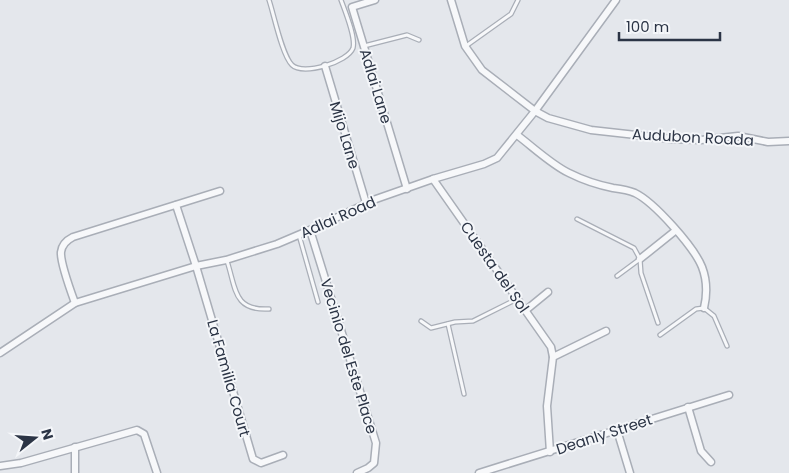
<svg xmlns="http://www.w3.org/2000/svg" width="789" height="473" font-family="Poppins,sans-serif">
  <rect width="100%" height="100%" fill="#e4e7ec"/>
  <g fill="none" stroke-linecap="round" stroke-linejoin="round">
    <defs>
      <g id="lane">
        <path d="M269,0C274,15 282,55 292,65C303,76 348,62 353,48C356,37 345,11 341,0"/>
        <polyline points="364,46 407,35 419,40"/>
        <polyline points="466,46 511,14 518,0"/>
        <polyline points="577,219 634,248 640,259 641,273 658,323"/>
        <polyline points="299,235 318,302"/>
        <path d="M227,261C236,288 233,311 269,309"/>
        <polyline points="617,276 640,259"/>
        <polyline points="421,321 431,328 455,322 473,321 517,299"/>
        <polyline points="448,324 464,394"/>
        <polyline points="660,335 696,309 704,308 714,316 727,346"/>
      </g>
      <g id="street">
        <polyline points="375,0 352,7 407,189"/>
        <polyline points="451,0 465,46 482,70 535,111 548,118 591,130 672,139 701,140 738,136 768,142 789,141"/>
        <polyline points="325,66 366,203"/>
        <path d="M517,135C533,147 552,165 569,173C583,180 598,185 613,188C621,189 628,190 635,193C654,202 694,247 702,267C707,280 707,295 704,308"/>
        <polyline points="433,179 551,347 553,357"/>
        <polyline points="176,205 196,266 253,459 261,463 283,455"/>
        <polyline points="310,230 376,443 374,463 368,468 357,473"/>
        <polyline points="640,259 675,231"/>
        <path d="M75,303C71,292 60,262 61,252C62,244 67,240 73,237L220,191"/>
        <polyline points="526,310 548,292"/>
        <polyline points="0,353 75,303 196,266 226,260 277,244 310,230 376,199 433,179 484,164 497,158 535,111 616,0"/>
        <polyline points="688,407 701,451 711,462"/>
        <polyline points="617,430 630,473"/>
        <polyline points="550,452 547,406 553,357 606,331"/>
        <polyline points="0,466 21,463 137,430 144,434 157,473"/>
        <polyline points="75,473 75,447"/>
        <polyline points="479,473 729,395"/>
      </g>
    </defs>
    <!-- lane casing -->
    <use href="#lane" stroke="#a9aeb7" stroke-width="5.5"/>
    <!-- street casing -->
    <use href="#street" stroke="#a9aeb7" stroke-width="9"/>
    <!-- lane -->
    <use href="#lane" stroke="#f7f8fa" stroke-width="3"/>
    <!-- street -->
    <use href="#street" stroke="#f7f8fa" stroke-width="6"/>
  </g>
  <g text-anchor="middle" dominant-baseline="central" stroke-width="4" stroke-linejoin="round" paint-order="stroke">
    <!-- street labels -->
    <g font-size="15" fill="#2b3445" stroke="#f4f6f9">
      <text transform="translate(376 86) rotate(73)">Adlai Lane</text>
      <text transform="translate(345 135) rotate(73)">Mijo Lane</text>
      <text transform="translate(693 137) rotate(3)">Audubon Roada</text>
      <text transform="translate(338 217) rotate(-24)">Adlai Road</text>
      <text transform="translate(495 267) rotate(55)">Cuesta del Sol</text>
      <text transform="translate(349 356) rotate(73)">Vecinio del Este Place</text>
      <text transform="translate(229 378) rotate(74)">La Familia Court</text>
      <text transform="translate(604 434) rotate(-18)">Deanly Street</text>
    </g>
  </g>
  <!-- north arrow -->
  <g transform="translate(35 438) rotate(73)" stroke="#f4f6f9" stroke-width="4" paint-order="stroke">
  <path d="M0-4L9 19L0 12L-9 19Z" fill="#2b3445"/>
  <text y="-8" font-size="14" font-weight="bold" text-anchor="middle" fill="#2b3445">N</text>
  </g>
  <!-- scale -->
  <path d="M619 32v8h101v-8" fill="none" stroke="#2b3445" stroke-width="2.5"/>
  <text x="626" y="32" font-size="15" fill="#2b3445" stroke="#f4f6f9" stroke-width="4" paint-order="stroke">100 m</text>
</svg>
